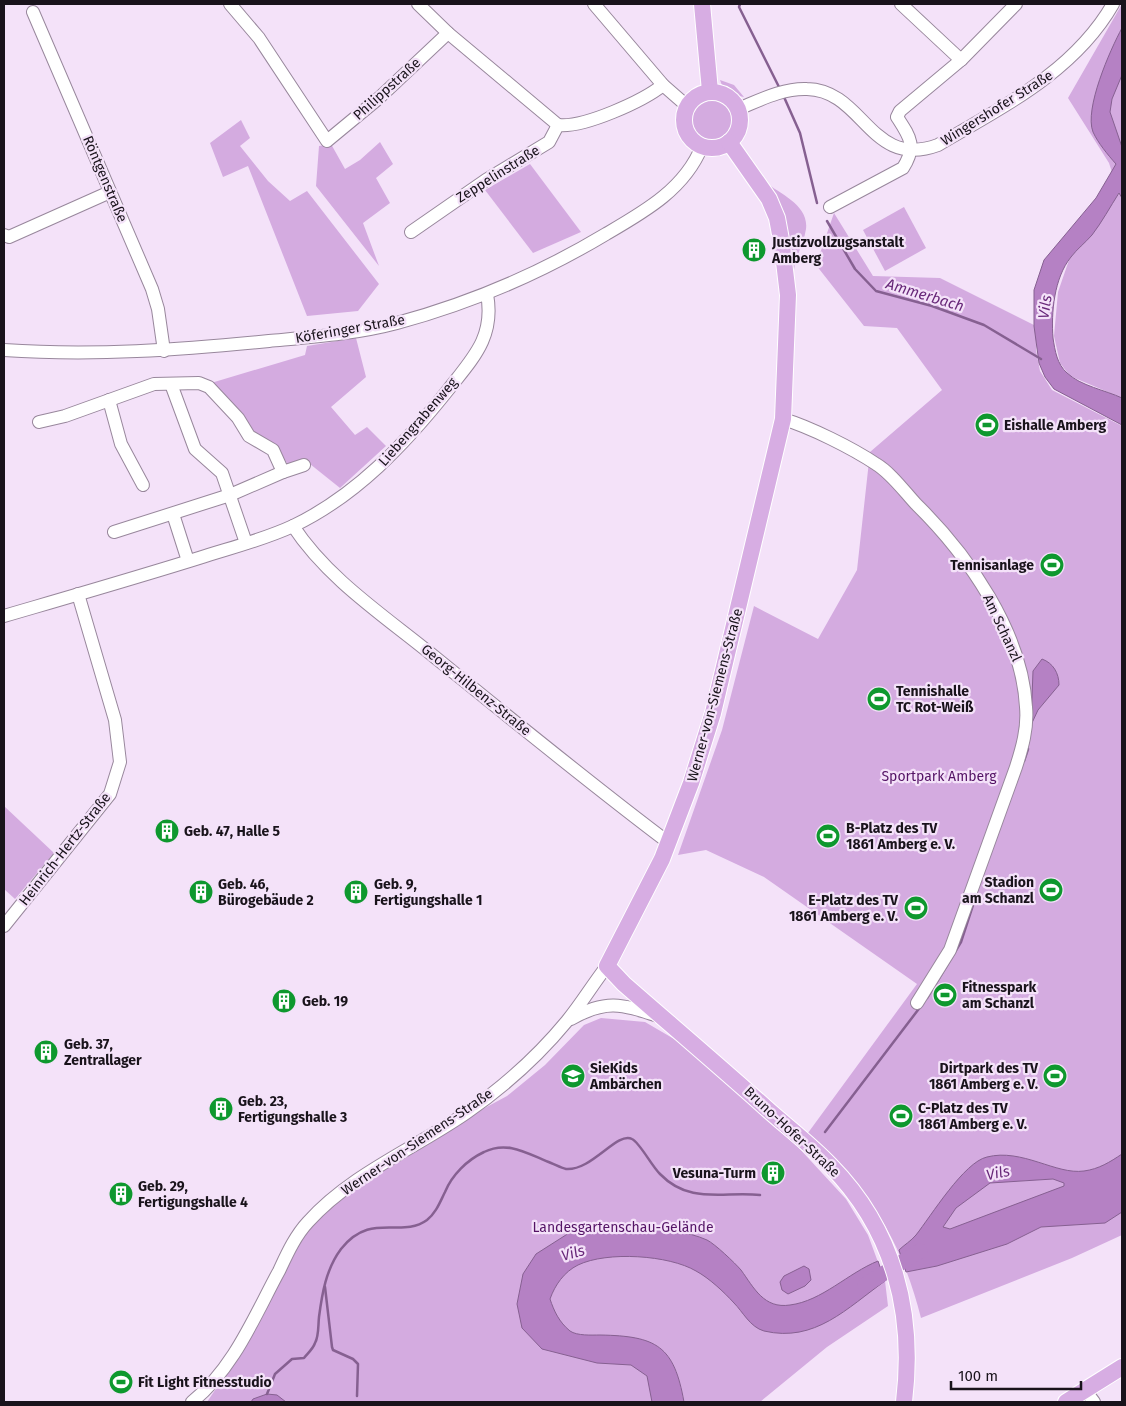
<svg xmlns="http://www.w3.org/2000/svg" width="1126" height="1406" font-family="'Fira Sans',sans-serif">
  <rect width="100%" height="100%" fill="#f4e2f9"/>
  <!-- green -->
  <g fill="#d4abe0">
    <polygon points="1122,4 1122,398 1070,376 1060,363 1054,336 1058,292 1069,260 1119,194 1109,163 1068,98"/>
    <path d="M720,80L734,85L744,97C734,96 722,89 720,80Z"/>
    <circle cx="713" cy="120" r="22"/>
    <polygon points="241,120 250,138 240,146 268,181 290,201 307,191 379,284 358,311 307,316 248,166 223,177 210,143"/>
    <polygon points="380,142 393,164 376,178 390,203 363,223 379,266 316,186 319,146 331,144 345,169 360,160"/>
    <polygon points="530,164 581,232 533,253 485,190"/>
    <path d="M765,182C780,194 809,205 806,229C804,243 796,255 794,270Z"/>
    <polygon points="904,207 926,248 885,271 863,230"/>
    <path d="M834,213L873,276L940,278L1038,327L1036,350L1040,371L1052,390L1122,426V1235L1072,1258L921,1318C909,1270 890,1226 859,1187C844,1169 823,1153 805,1137L917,984L764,877L706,850L678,855L722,730L754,606L818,639L857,570L870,452L942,390L897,328L864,326L816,265Z"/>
    <polygon points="356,338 366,377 331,407 355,435 367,427 386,446 340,488 305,460 289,466 276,447 252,433 242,413 211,383 305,355 307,346"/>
    <polygon points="4,806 54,853 15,899 4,889"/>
    <polygon points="601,1018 645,1022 681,1043 798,1147 846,1199 868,1235 885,1281 888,1306 827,1347 760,1402 207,1402 240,1353 296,1244 321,1217 349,1191 470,1116 507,1096 545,1065 584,1025"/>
  </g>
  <!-- water -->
  <g fill="#b581c4" stroke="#866091" fill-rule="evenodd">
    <path d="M1122,28V75L1112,99L1110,112L1122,147V198L1119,193C1110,207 1102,222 1092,235C1085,243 1077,249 1071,257C1054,278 1051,313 1053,338C1055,351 1057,364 1067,373C1081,386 1105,390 1122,398V425L1054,389L1045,377L1039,363L1034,326V290L1044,260L1096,198L1116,164C1108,155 1098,143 1093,132C1084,109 1110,50 1122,28Z"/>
    <path d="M1042,659C1053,663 1059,673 1059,685L1038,710L1031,725L1033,671Z"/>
    <path d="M1122,1154V1212L1105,1223L1041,1227L1007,1244L937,1266L906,1272L899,1250C904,1245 911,1241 916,1235C931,1216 964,1162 987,1157C1022,1148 1056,1175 1084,1171C1099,1169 1110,1162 1122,1154ZM1053,1179L1064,1183V1186L950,1229L943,1227L956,1208L990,1183Z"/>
    <path d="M640,1226C661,1229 687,1231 707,1240C715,1244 735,1263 741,1270C754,1288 764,1309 790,1305C822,1301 848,1273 878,1261L885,1281C847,1308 815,1343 764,1331C750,1327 743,1312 734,1303C724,1292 709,1278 696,1271C669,1255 607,1251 578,1265C564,1272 555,1285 550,1299C554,1311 559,1322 570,1331C577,1336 592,1335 600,1335C657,1336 674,1346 684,1402H652L647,1376L631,1365L597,1363L542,1349L522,1328L517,1304L523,1274L536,1254L569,1233Z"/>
    <polygon points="804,1266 809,1269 811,1280 805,1286 788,1294 782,1290 780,1282 784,1276"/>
    <polygon points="267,1394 277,1395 286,1402 251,1402 253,1399"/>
  </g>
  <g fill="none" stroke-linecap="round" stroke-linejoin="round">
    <!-- stream -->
    <g stroke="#866091" stroke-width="2.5">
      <polyline points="740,4 739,7 779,87"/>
      <polyline points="784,97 800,133 817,203"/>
      <polyline points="827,221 855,269 876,291 932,306 984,325 1041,359"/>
      <polyline points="1024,761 1028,749"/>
      <polyline points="927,998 961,942 973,905"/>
      <polyline points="825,1132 921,1006"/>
      <polyline points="325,1287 332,1347 333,1350 353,1359 358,1364 357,1396"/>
      <path d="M267,1394L275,1374L292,1359L304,1358C307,1354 313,1349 315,1343C319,1336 318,1326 319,1317C322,1294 326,1269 341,1249C371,1211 401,1239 427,1220C436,1213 440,1202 445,1192C452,1175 467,1160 484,1152C508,1140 528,1154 551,1163C556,1165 561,1168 566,1169C592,1171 617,1131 632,1139C640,1143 651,1165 660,1174C690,1205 723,1191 760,1195"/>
    </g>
    <!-- river -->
    <polyline stroke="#b581c4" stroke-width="15" points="865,1285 920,1251"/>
    <defs>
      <g id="minor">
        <polyline points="230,4 259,38 327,141 379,98 448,33"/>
        <polyline points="418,4 448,33 558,125"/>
        <polyline points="594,4 663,85 687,106"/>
        <polyline points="901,4 961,60"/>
        <polyline points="33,12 152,289 158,309 164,351"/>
        <path d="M738,109C760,100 783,88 807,89C864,90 870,170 938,145C1002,107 1074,72 1113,4"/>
        <path d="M830,207L903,168C917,146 910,137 897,117L900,111L961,60L1016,4"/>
        <path d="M411,232L486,180L549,142L558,125C584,128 643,101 663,85"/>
        <polyline points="4,235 9,237 110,192"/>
        <path d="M4,350C92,356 181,350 269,341C312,337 356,334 397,323C471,303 541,273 606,234C644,212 685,189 702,146"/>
        <polyline points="171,384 195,449 222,473 246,543"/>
        <polyline points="109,400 121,444 143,485"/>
        <path d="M783,419C810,427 852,448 876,464C891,473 904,491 916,504C968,555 1022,632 1026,707C1028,728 1022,748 1016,767L950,950L917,1003"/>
        <polyline points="39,422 65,416 154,384 199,383 209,387 238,418 249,436 273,450 283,472 304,465"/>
        <polyline points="173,514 188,561"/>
        <path d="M293,526C327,578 383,615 431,654C510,718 588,782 669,843"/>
        <polyline points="114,532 230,495 283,472"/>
        <path d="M4,616C69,597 135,578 199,558C230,548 263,540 293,526C356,496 405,444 448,390C473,358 495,337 487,294"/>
        <polyline points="4,926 110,794 120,762 115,720 78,594"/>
        <path d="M571,1019C606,999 621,1004 658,1016"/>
        <polyline points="1085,1390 1094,1402"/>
        <path d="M192,1402C234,1368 254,1317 279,1271C287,1254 295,1236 308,1222C351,1174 414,1149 466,1113C502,1088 539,1055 567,1021C581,1004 593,984 607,966"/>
      </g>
      <g id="major">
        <polyline points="702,4 710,91"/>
        <circle cx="712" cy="120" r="28"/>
        <path d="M729,142L769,199L777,218L782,245L788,295L783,419L713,713L691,783L662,859L607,966L624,984C671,1025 718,1065 765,1107C786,1126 810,1144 830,1165C894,1230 915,1313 904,1402"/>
        <polyline points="1066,1402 1122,1367"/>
      </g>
    </defs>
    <!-- minor casing -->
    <use href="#minor" stroke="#98879c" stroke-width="14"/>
    <!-- major casing -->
    <use href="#major" stroke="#fff" stroke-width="18"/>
    <!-- minor -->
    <use href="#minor" stroke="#fff" stroke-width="12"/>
    <!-- major -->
    <use href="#major" stroke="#d7ade3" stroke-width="16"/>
  </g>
  <!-- icons -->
  <defs>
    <symbol id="building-disc" viewBox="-11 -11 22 22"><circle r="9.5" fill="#0e982e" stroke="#f4e2f9"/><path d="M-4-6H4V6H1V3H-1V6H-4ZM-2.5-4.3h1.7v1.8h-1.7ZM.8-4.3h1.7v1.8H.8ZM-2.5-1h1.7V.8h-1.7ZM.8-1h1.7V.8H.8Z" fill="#fff"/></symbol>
    <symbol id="stadium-disc" viewBox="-11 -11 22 22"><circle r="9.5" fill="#0e982e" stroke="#f4e2f9"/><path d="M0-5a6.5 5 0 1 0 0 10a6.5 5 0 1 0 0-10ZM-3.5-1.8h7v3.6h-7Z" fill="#fff"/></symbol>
    <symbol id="school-disc" viewBox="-11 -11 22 22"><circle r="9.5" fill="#0e982e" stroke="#f4e2f9"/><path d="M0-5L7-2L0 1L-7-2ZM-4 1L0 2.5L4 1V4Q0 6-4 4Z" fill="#fff"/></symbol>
  </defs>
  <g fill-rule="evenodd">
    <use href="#building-disc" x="740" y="236" width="28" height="28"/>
    <use href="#stadium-disc" x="973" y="411" width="28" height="28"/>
    <use href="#stadium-disc" x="1038" y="551" width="28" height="28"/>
    <use href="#stadium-disc" x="865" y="685" width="28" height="28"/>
    <use href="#building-disc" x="153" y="817" width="28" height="28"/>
    <use href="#stadium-disc" x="814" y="822" width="28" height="28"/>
    <use href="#stadium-disc" x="1037" y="876" width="28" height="28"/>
    <use href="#building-disc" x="187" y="878" width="28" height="28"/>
    <use href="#building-disc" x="342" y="878" width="28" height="28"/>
    <use href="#stadium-disc" x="902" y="894" width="28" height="28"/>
    <use href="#stadium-disc" x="931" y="981" width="28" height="28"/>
    <use href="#building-disc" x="270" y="987" width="28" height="28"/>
    <use href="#building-disc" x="32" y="1038" width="28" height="28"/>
    <use href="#school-disc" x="559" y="1062" width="28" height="28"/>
    <use href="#stadium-disc" x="1041" y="1062" width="28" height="28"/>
    <use href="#building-disc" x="207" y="1095" width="28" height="28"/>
    <use href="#stadium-disc" x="887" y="1102" width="28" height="28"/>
    <use href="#building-disc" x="759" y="1159" width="28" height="28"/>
    <use href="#building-disc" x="107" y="1180" width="28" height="28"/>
    <use href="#stadium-disc" x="107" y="1368" width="28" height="28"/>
  </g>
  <g text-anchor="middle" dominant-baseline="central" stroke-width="4.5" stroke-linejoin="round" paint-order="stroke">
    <!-- street labels -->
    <g font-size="14" fill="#19131b" stroke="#f4e2f9">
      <text transform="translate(387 89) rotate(-42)">Philippstraße</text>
      <text transform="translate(997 108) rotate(-32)">Wingershofer Straße</text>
      <text transform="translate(498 174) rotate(-32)">Zeppelinstraße</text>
      <text transform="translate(105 179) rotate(67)">Röntgenstraße</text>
      <text transform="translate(350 329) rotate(-10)">Köferinger Straße</text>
      <text transform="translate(418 422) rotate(-49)">Liebengrabenweg</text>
      <text transform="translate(1002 628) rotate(65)">Am Schanzl</text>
      <text transform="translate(476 690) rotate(39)">Georg-Hilbenz-Straße</text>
      <text transform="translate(715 695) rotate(-75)">Werner-von-Siemens-Straße</text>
      <text transform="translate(65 849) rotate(-52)">Heinrich-Hertz-Straße</text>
      <text transform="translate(792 1132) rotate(43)">Bruno-Hofer-Straße</text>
      <text transform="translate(417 1142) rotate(-34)">Werner-von-Siemens-Straße</text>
    </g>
    <!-- poi labels -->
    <g font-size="14" font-weight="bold" fill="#19131b" stroke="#f4e2f9" text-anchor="start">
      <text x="772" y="242">Justizvollzugsanstalt<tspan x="772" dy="16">Amberg</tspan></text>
      <text x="1004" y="425">Eishalle Amberg</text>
      <text x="1034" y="565" text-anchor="end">Tennisanlage</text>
      <text x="896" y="691">Tennishalle<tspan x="896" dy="16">TC Rot-Weiß</tspan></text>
      <text x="846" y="828">B-Platz des TV<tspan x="846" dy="16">1861 Amberg e. V.</tspan></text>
      <text x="184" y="831">Geb. 47, Halle 5</text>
      <text x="1034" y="882" text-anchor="end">Stadion<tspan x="1034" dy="16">am Schanzl</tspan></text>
      <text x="218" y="884">Geb. 46,<tspan x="218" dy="16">Bürogebäude 2</tspan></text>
      <text x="374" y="884">Geb. 9,<tspan x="374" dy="16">Fertigungshalle 1</tspan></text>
      <text x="898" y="900" text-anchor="end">E-Platz des TV<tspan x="898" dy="16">1861 Amberg e. V.</tspan></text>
      <text x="962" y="987">Fitnesspark<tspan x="962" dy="16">am Schanzl</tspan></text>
      <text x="302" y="1001">Geb. 19</text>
      <text x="64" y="1044">Geb. 37,<tspan x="64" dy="16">Zentrallager</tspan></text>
      <text x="590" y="1068">SieKids<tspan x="590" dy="16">Ambärchen</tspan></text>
      <text x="1038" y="1068" text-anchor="end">Dirtpark des TV<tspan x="1038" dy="16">1861 Amberg e. V.</tspan></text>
      <text x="238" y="1101">Geb. 23,<tspan x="238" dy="16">Fertigungshalle 3</tspan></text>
      <text x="918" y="1108">C-Platz des TV<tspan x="918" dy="16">1861 Amberg e. V.</tspan></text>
      <text x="756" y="1173" text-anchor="end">Vesuna-Turm</text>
      <text x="138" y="1186">Geb. 29,<tspan x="138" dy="16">Fertigungshalle 4</tspan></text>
      <text x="138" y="1382">Fit Light Fitnesstudio</text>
    </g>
    <!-- park labels -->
    <g font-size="14" fill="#541365" stroke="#f4e2f9">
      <text x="939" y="776">Sportpark Amberg</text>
      <text x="623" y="1227">Landesgartenschau-Gelände</text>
    </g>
    <!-- water labels -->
    <g font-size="15" font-style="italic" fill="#682879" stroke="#f4e2f9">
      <text transform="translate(925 295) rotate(17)">Ammerbach</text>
      <text transform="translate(1045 307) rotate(-82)">Vils</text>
      <text transform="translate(998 1173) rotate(-11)">Vils</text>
      <text transform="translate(573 1253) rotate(-16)">Vils</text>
    </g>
  </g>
  <!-- border -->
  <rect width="1126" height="1406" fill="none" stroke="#19131b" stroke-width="10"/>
  <!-- scale -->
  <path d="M951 1381v8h130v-8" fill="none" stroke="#19131b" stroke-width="2.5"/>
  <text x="958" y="1381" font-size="15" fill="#19131b" stroke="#f4e2f9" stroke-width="4" paint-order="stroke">100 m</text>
</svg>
